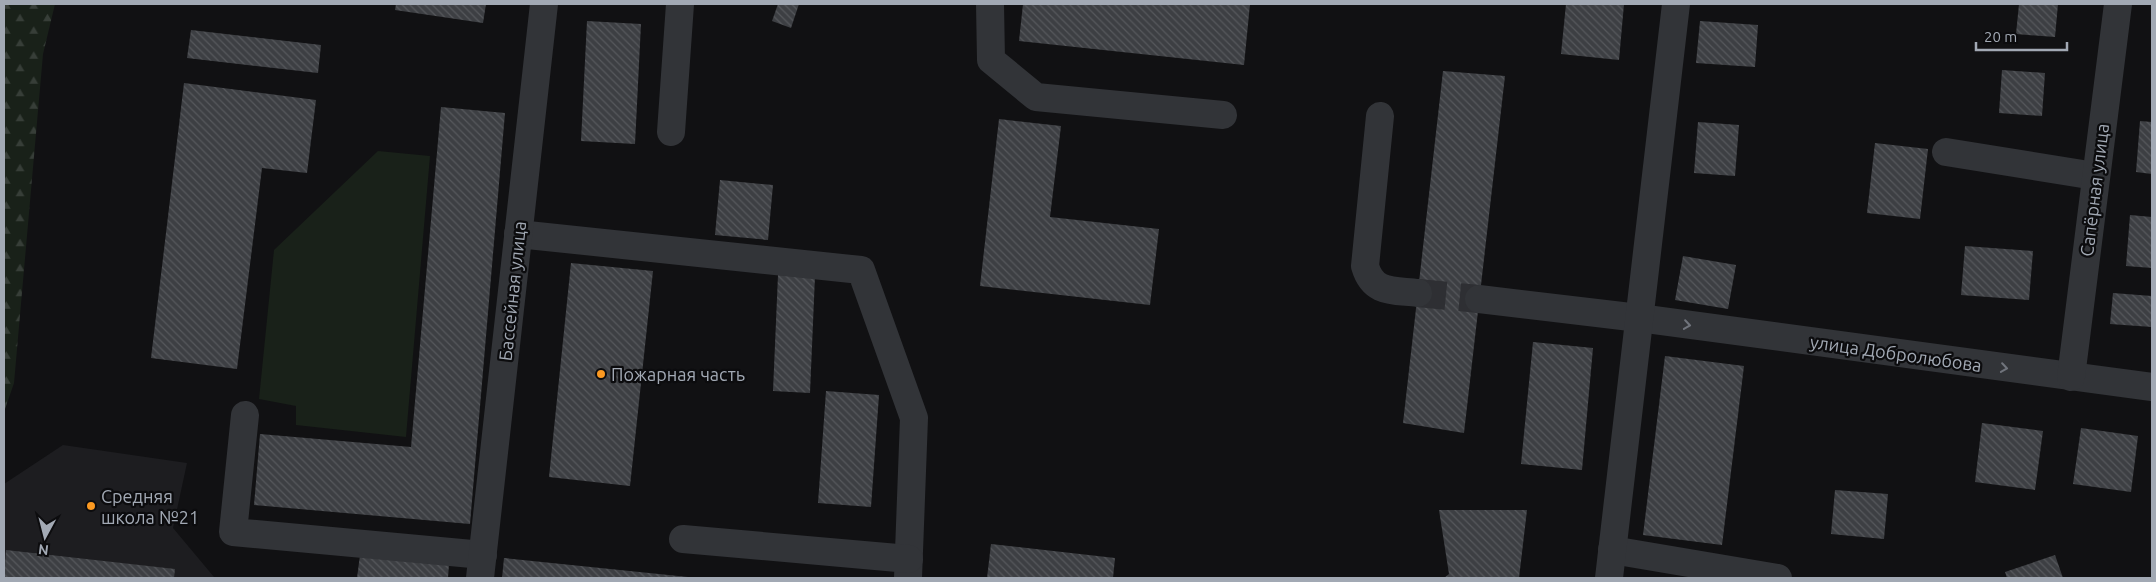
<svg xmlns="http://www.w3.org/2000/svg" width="2156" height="582" font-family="Ubuntu,sans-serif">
  <defs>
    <pattern id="forest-firs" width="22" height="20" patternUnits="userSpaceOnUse" patternTransform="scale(1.25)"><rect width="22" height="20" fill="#192119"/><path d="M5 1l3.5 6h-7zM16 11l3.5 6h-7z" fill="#373e38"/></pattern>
    <pattern id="building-back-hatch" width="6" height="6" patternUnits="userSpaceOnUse" patternTransform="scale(1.25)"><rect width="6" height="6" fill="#3d3f43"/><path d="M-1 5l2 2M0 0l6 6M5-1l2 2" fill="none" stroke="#56585c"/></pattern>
  </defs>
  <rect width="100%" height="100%" fill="#111113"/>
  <!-- built -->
  <polygon fill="#1d1d20" points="63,445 187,463 173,528 214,577 222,578 4,578 4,484"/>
  <!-- green -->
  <polygon fill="#192119" points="378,151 430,156 406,437 296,425 296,406 259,399 274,250"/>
  <!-- forest -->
  <polygon fill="url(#forest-firs)" points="4,4 55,4 43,54 14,383 4,412"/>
  <!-- building -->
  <g fill="url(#building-back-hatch)">
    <polygon points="396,4 486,4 483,23 395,10"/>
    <polygon points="778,4 799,4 791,28 772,21"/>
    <polygon points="1023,4 1250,4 1244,65 1019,41"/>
    <polygon points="1566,4 1624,4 1619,60 1561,54"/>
    <polygon points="2019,4 2058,4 2055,37 2016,34"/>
    <polygon points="587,21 641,24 635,144 581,141"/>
    <polygon points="1700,21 1758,25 1755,67 1696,63"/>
    <polygon points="191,30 321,45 318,73 187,58"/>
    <polygon points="2002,70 2045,73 2042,116 1999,113"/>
    <polygon points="1443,71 1505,76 1464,433 1403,423"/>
    <polygon points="184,83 316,100 307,173 262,168 237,369 151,358"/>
    <polygon points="441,107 505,113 470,524 254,505 260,434 411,447"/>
    <polygon points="999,119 1061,126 1050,217 1159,229 1150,305 980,286"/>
    <polygon points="2140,121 2152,122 2152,174 2136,172"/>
    <polygon points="1698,122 1739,125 1735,176 1694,173"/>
    <polygon points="1875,143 1928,149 1920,219 1867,213"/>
    <polygon points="720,180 773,185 768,240 715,235"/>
    <polygon points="2130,215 2152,217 2152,268 2126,266"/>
    <polygon points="1965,246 2033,251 2029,300 1961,295"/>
    <polygon points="1683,256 1736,265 1728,309 1675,300"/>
    <polygon points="571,263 653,271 630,486 549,477"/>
    <polygon points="778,275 815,276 810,393 773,391"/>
    <polygon points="2113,293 2152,296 2152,327 2110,324"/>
    <polygon points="1533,342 1593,348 1582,470 1521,464"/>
    <polygon points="1665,356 1744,366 1722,545 1643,535"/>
    <polygon points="826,391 879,395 871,507 818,503"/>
    <polygon points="1982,423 2043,431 2035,490 1975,482"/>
    <polygon points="2081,428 2138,436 2131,492 2073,484"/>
    <polygon points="1835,490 1888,494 1884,539 1831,534"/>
    <polygon points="1439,510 1527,510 1519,578 1444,578 1449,574"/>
    <polygon points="991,544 1115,558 1113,578 987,578"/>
    <polygon points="6,550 175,569 174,578 4,578"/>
    <polygon points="360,555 449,564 448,578 357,578"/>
    <polygon points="2055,555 2063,578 2007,578 2005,572"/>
    <polygon points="504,558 688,577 688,578 502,578"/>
  </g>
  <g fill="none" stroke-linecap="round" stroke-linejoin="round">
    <!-- minor-tunnel -->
    <polyline stroke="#2e2f33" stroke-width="28" stroke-dasharray="28 14" stroke-linecap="butt" points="1418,293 1479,299"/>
    <!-- minor -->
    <g stroke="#323438" stroke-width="28">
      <polyline points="990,4 991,60 1036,97 1223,115"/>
      <path d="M1380,116L1365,266C1373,294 1393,290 1418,293"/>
      <polyline points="671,132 680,4"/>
      <polyline points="1946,152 2095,176"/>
      <polyline points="518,234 861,270 914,418 908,578"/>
      <polyline points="1479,299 1639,318 2152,387"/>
      <polyline points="2071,377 2118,4"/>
      <polyline points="245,415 233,532 483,555"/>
      <polyline points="683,539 909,559"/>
      <polyline points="1612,550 1778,578"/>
      <polyline points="480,578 544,4"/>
      <polyline points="1609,578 1676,4"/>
    </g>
  </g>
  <!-- one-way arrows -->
  <defs><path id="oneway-chevron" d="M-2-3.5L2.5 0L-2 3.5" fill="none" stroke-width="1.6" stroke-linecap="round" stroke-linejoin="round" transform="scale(1.25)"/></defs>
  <g stroke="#70747c">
    <use href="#oneway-chevron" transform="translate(1687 325) rotate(8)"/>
    <use href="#oneway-chevron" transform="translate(2004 368) rotate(8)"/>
  </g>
  <!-- markers -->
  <g fill="#fb9921" stroke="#0c0c0e" stroke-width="2">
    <circle cx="601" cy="374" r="5"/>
    <circle cx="91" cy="506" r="5"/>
  </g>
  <g text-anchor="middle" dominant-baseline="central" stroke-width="4.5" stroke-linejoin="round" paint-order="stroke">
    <!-- street labels -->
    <g font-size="18" fill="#a2a9b4" stroke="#0c0c0e">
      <text transform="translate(2094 190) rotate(-83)">Сапёрная улица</text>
      <text transform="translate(512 291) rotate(-84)">Бассейная улица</text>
      <text transform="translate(1896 353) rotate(8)">улица Добролюбова</text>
    </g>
    <!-- poi labels -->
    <g font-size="18" fill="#a2a9b4" stroke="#0c0c0e" text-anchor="start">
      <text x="611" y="374">Пожарная часть</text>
      <text x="101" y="496">Средняя<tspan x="101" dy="21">школа №21</tspan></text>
    </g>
  </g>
  <!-- border -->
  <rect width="2156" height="582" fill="none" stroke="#a2a9b4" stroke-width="10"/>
  <!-- north arrow -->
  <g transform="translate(45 537) rotate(187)" stroke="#0c0c0e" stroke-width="4" paint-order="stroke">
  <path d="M0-4L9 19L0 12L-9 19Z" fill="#a2a9b4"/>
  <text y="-8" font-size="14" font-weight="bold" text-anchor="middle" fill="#a2a9b4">N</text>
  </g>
  <!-- scale -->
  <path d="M1976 42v8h91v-8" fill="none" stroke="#a2a9b4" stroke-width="2.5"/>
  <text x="1984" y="42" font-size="15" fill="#a2a9b4" stroke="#0c0c0e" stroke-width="4" paint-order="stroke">20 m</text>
</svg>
